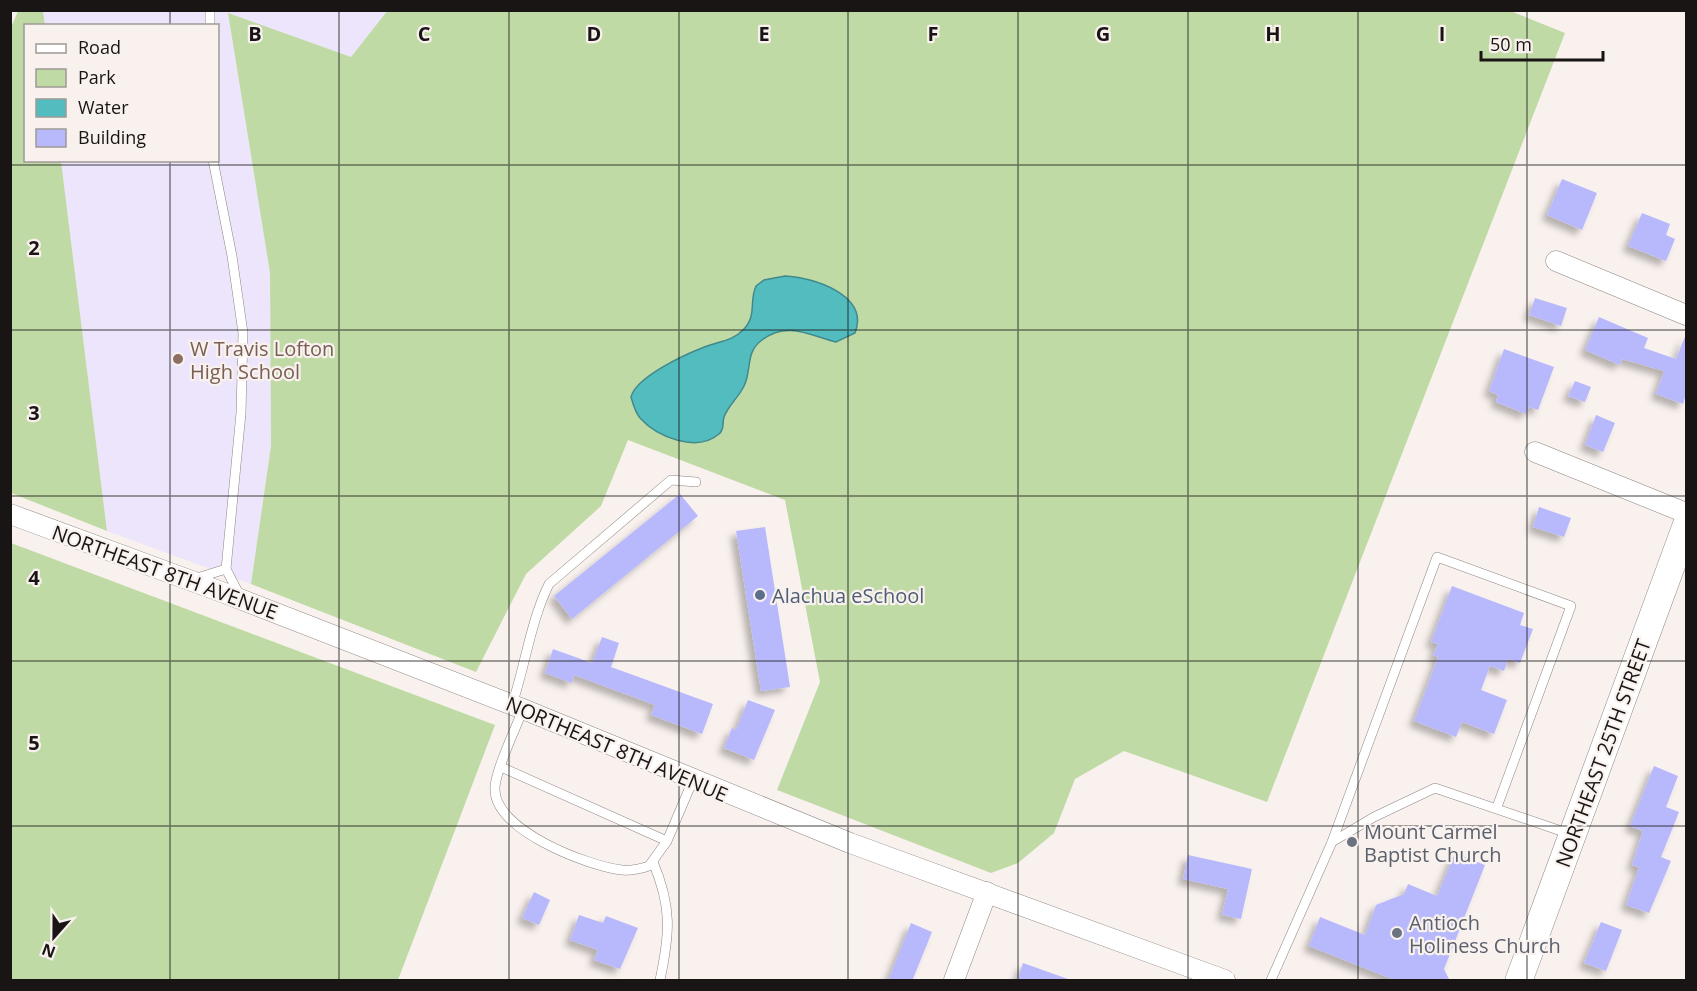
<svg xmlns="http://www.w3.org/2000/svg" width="1697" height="991" font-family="'Open Sans',sans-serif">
  <defs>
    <filter id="shadow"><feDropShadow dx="-5.5" dy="5.5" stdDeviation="3" flood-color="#0004"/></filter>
  </defs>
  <rect width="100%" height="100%" fill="#f9f1ee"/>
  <!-- education -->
  <polygon fill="#ede5fb" points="43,11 388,11 351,57 228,14 270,273 271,446 251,584 107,531 61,161 218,160 218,26 45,25"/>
  <!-- green -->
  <g fill="#c0daa6" fill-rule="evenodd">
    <path d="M388,10H1508L1565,33L1267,802L1124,751L1075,779L1054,833L1018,863L991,873L777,790L820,682L785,500L628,440L601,506L526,574L476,672L251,584L271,446L270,273L228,13L351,57ZM785,276C811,280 843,286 856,311L855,333L835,342C809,335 787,321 762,340C747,351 750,367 746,382C742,394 733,403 726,413C721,419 725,428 719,434C700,451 674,440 655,429C642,421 636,412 631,397C636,377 684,355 702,348C718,341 732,342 744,329C757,315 749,301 756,285L764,280Z"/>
    <polygon points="18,11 43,11 45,25 26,26 26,160 61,161 107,531 11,493 10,30"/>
    <polygon points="11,543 495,725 398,980 11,980"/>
  </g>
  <!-- water -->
  <path fill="#52bcbf" stroke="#418a8c" stroke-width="1.5" d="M785,276C813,277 870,295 855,333L836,342C809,335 787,321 762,340C745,352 752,370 744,386C739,397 728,406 724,417C722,423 725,429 719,434C697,453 657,437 640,418C635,412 633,404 631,397C636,377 684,355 702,348C718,341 732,342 744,329C757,315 749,301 756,286L764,280Z"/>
  <!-- building -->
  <g fill="#b8b8fd" filter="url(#shadow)">
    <polygon points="1562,179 1597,193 1582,230 1547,215"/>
    <polygon points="1642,213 1670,224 1666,235 1675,239 1666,261 1628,246"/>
    <polygon points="1535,298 1567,308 1561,326 1529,315"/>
    <polygon points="1599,317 1648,338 1644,348 1676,359 1686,334 1686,394 1683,404 1656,394 1664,371 1622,359 1620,365 1585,350"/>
    <polygon points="1504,349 1554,367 1538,410 1529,407 1526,414 1496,402 1498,395 1489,391"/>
    <polygon points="1575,381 1591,387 1585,402 1568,396"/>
    <polygon points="1596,415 1615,423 1603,452 1585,445"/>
    <polygon points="680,494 698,516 572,619 554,596"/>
    <polygon points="1539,507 1571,518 1564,537 1533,527"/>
    <polygon points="765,527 790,687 761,691 736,531"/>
    <polygon points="1452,586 1524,613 1520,625 1533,629 1520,663 1508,659 1504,671 1490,666 1481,690 1507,700 1494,734 1462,722 1456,737 1414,721 1438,657 1433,655 1438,644 1431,642"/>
    <polygon points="602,637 619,643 611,667 713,704 702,734 651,715 655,705 574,675 572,683 545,673 553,649 592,663"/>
    <polygon points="748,700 775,710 754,760 724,748 732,728 736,730"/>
    <polygon points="1654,766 1678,776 1666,807 1679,812 1661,857 1671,861 1649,913 1626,905 1639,867 1632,865 1643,831 1630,826"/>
    <polygon points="1455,853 1485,865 1444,969 1450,981 1397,981 1309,946 1320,917 1365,935 1376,905 1404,894 1408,884 1437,896"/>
    <polygon points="1188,855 1252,869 1241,919 1222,915 1228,889 1183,879"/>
    <polygon points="534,892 550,900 539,925 522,918"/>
    <polygon points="579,915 603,923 606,916 638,928 620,969 594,960 598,950 570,940"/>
    <polygon points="1601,922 1622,930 1606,971 1584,963"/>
    <polygon points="911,923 932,932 912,981 888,981"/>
    <polygon points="1023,963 1068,979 1067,981 1017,981"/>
  </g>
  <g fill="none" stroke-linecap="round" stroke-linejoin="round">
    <defs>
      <g id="lane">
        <polyline points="210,26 210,10"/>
        <polyline points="213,160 232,256 243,333 241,413 226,569"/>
        <polyline points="197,578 226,569 240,596"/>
        <path d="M512,705C525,666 531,620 549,584L671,480L696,482"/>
        <path d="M523,709C516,728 496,769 495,787C492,830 588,866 622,870C632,871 640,869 649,866L667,841L693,780"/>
        <polyline points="501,767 667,841"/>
        <polyline points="1332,842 1437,557 1571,606 1497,807"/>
        <path d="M653,862C672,907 670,933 660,980"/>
        <polyline points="1271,980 1332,842 1374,817 1435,788 1570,834"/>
      </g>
      <g id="street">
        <polyline points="1556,261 1686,315"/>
        <polyline points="1535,452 1686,513"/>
        <polyline points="10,514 227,594 523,709 850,843 1225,980"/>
        <polyline points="954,980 987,892"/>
      </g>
      <polyline id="secondary" points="1519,980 1686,526"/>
    </defs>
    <!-- lane casing -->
    <use href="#lane" stroke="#8d8682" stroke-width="10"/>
    <!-- street casing -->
    <use href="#street" stroke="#8d8682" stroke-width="21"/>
    <!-- secondary casing -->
    <use href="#secondary" stroke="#8d8682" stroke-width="28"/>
    <!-- lane -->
    <use href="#lane" stroke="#fff" stroke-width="9"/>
    <!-- street -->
    <use href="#street" stroke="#fff" stroke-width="20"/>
    <!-- secondary -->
    <use href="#secondary" stroke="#fff" stroke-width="27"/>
  </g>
  <!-- grid -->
  <path fill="none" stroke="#181514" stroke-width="1.5" stroke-opacity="0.55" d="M170,10V26M339,10V980M509,10V980M679,10V980M848,10V980M1018,10V980M1188,10V980M1358,10V980M1527,10V980M170,160V980M10,165H1686M10,330H1686M10,496H1686M10,661H1686M10,826H1686"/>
  <!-- markers -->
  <circle fill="#8d6e63" stroke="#f9f1ee" stroke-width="2" cx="178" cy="359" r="6"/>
  <circle fill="#5c6f8a" stroke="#f9f1ee" stroke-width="2" cx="760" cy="595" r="6"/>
  <g fill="#6b7280" stroke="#f9f1ee" stroke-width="2">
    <circle cx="1352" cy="842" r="6"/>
    <circle cx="1397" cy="933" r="6"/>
  </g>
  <g text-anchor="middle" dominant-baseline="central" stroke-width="4.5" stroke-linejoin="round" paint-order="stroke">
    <!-- education labels -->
    <g font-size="20" fill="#785e54" stroke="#f9f1ee" text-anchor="start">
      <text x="190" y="348">W Travis Lofton<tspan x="190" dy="23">High School</tspan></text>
    </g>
    <!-- street labels -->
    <g font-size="20" fill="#181514" stroke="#f9f1ee">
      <text transform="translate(165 572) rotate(20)">NORTHEAST 8TH AVENUE</text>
      <text transform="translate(617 749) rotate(23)">NORTHEAST 8TH AVENUE</text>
      <text transform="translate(1603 753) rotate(-70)">NORTHEAST 25TH STREET</text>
    </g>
    <!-- service labels -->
    <g font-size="20" fill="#4e5e75" stroke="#f9f1ee" text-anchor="start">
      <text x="772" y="595">Alachua eSchool</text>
    </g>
    <!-- worship labels -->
    <g font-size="20" fill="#5b616d" stroke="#f9f1ee" text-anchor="start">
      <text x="1364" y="831">Mount Carmel<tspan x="1364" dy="23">Baptist Church</tspan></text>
      <text x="1409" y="922">Antioch<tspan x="1409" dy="23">Holiness Church</tspan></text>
    </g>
  </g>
  <g font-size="20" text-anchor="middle" font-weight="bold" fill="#181514" stroke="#f9f1ee" stroke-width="4.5" stroke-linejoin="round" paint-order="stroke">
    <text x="255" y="41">B</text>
    <text x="424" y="41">C</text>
    <text x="594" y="41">D</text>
    <text x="764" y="41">E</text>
    <text x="933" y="41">F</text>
    <text x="1103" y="41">G</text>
    <text x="1273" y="41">H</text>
    <text x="1442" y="41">I</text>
    <text x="34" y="255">2</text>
    <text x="34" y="420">3</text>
    <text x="34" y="585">4</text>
    <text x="34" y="750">5</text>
  </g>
  <!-- border -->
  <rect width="1697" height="991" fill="none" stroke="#181514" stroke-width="24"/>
  <!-- legend -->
  <rect x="24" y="24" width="195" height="138" fill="#f9f1ee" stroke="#9f9997" stroke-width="1.5"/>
  <rect x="36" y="44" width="30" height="9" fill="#ffffff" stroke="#9f9997" stroke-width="1.5"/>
  <text x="78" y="54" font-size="18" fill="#181514">Road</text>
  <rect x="36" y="69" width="30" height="18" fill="#c0daa6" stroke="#9f9997" stroke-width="1.5"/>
  <text x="78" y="84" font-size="18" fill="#181514">Park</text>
  <rect x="36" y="99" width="30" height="18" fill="#52bcbf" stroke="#9f9997" stroke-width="1.5"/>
  <text x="78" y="114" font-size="18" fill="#181514">Water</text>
  <rect x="36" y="129" width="30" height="18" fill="#b8b8fd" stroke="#9f9997" stroke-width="1.5"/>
  <text x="78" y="144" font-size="18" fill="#181514">Building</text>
  <!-- north arrow -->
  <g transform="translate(54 937) rotate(201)" stroke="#f9f1ee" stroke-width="4.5" paint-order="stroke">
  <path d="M0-4.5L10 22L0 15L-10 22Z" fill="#181514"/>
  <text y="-9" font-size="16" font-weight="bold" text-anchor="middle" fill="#181514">N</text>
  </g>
  <!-- scale -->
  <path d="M1481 51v9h122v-9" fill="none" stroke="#181514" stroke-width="3"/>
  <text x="1490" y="51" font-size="18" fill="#181514" stroke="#f9f1ee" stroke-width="4.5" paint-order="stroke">50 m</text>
</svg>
